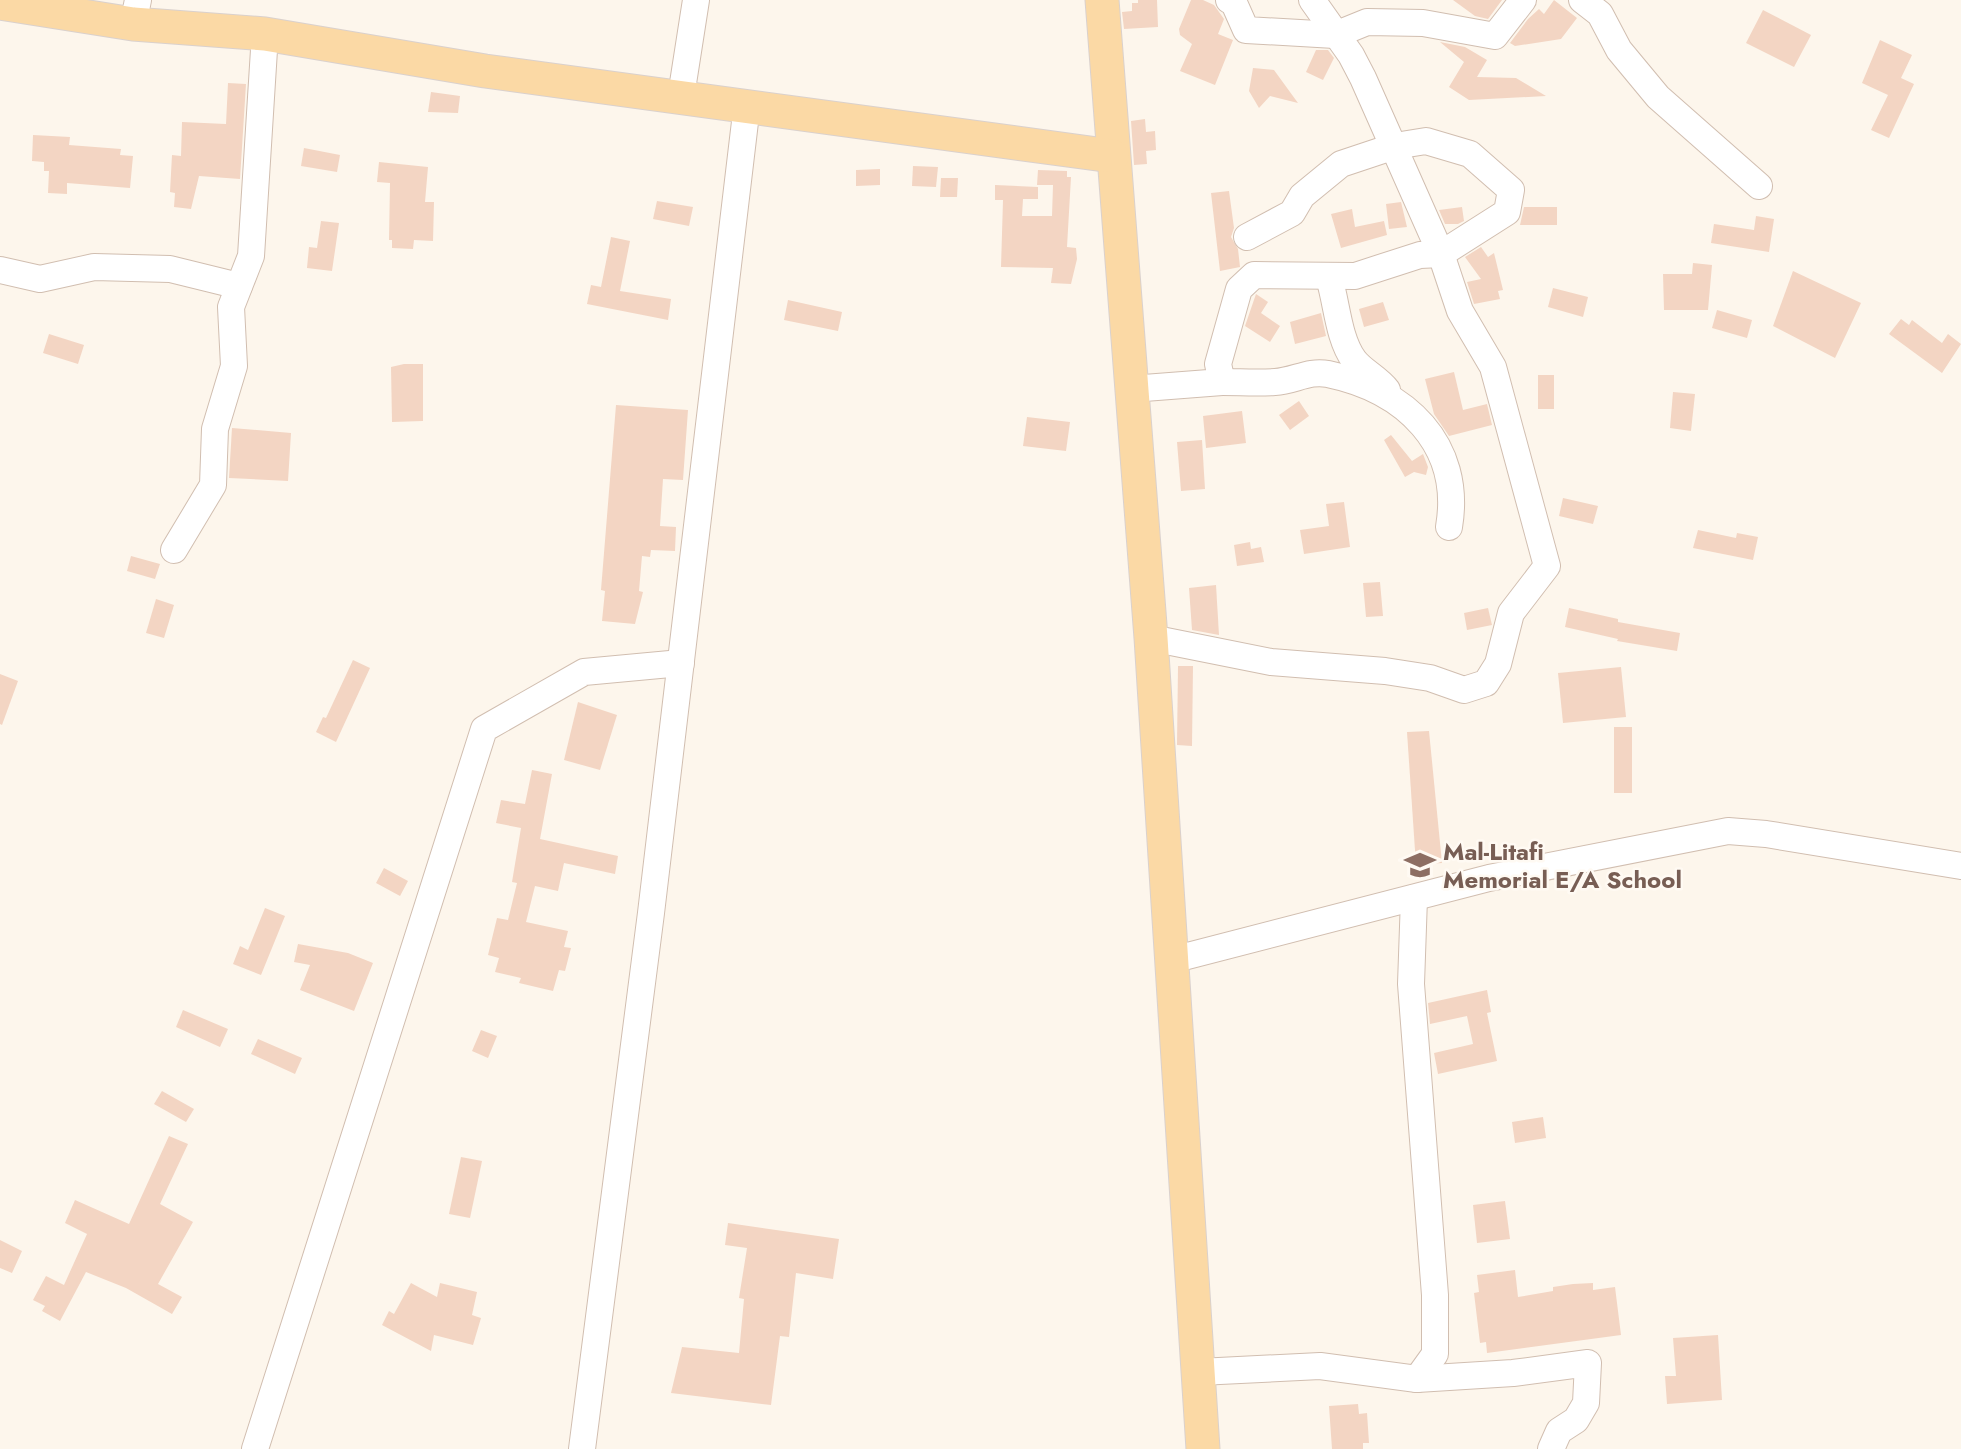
<svg xmlns="http://www.w3.org/2000/svg" width="1961" height="1449" font-family="Jost,sans-serif">
  <rect width="100%" height="100%" fill="#fdf6ec"/>
  <!-- building -->
  <g fill="#f3d5c3">
    <polygon points="1138,0 1157,0 1158,27 1124,29 1122,12 1132,11 1132,3 1138,3"/>
    <polygon points="1191,0 1203,0 1214,5 1224,19 1218,34 1233,40 1215,85 1180,71 1192,44 1180,35 1179,29"/>
    <polygon points="1453,0 1502,0 1488,19 1475,16"/>
    <polygon points="1554,0 1577,18 1561,39 1515,46 1510,43 1528,19 1539,9 1544,14"/>
    <polygon points="1763,10 1811,35 1794,67 1746,43"/>
    <polygon points="1880,40 1912,55 1901,78 1914,84 1889,138 1871,130 1888,95 1862,83"/>
    <polygon points="1440,42 1465,47 1487,60 1477,77 1516,78 1546,96 1469,100 1449,87 1464,62"/>
    <polygon points="1316,50 1328,50 1334,58 1323,80 1306,72"/>
    <polygon points="1253,68 1274,70 1298,103 1270,96 1259,108 1249,91"/>
    <polygon points="228,83 246,84 240,179 199,176 191,209 174,207 175,193 170,192 172,155 181,156 182,122 226,124"/>
    <polygon points="431,92 460,96 458,113 428,112"/>
    <polygon points="1145,119 1146,132 1155,131 1156,150 1146,151 1147,164 1134,165 1131,121"/>
    <polygon points="33,135 70,137 69,145 121,149 120,155 133,156 130,188 67,183 67,194 48,193 49,171 44,171 44,162 32,161"/>
    <polygon points="304,148 340,155 337,172 301,166"/>
    <polygon points="379,162 428,167 425,202 434,202 433,241 414,240 413,249 392,248 392,240 389,240 390,183 377,182"/>
    <polygon points="913,166 938,167 936,187 912,186"/>
    <polygon points="880,169 880,185 856,186 856,170"/>
    <polygon points="1038,170 1067,171 1067,177 1071,177 1067,247 1076,248 1077,259 1071,284 1051,283 1053,268 1001,267 1003,200 995,200 995,185 1038,187 1038,199 1023,199 1022,216 1052,216 1053,185 1037,185"/>
    <polygon points="941,178 958,178 957,197 940,197"/>
    <polygon points="1229,191 1234,228 1231,237 1238,249 1240,267 1220,271 1211,193"/>
    <polygon points="657,201 693,207 689,226 653,219"/>
    <polygon points="1401,202 1407,227 1389,229 1386,204"/>
    <polygon points="1462,207 1464,221 1458,224 1445,224 1439,210"/>
    <polygon points="1524,207 1557,207 1557,225 1520,225"/>
    <polygon points="1352,209 1355,227 1384,221 1387,235 1341,248 1331,214"/>
    <polygon points="1756,216 1774,219 1769,252 1711,243 1714,224 1754,230"/>
    <polygon points="321,221 339,223 332,271 307,268 309,247 317,248"/>
    <polygon points="611,237 630,241 620,291 671,299 668,320 587,304 591,285 601,287"/>
    <polygon points="1481,247 1488,257 1494,253 1503,290 1498,291 1500,299 1474,304 1467,282 1481,279 1465,257"/>
    <polygon points="1693,263 1712,265 1708,310 1664,310 1663,274 1692,274"/>
    <polygon points="1793,271 1861,303 1835,358 1773,326"/>
    <polygon points="1553,288 1588,297 1583,317 1548,307"/>
    <polygon points="1256,294 1268,302 1261,313 1280,326 1270,342 1245,326"/>
    <polygon points="788,300 842,312 838,331 784,320"/>
    <polygon points="1383,302 1389,320 1364,327 1359,309"/>
    <polygon points="1717,310 1752,320 1747,338 1712,328"/>
    <polygon points="1321,313 1326,336 1295,344 1290,322"/>
    <polygon points="1901,319 1909,325 1912,320 1942,343 1948,334 1961,344 1942,373 1889,334"/>
    <polygon points="49,334 84,345 78,364 43,353"/>
    <polygon points="404,364 423,364 423,421 392,422 391,367"/>
    <polygon points="1454,372 1463,410 1487,404 1492,425 1449,436 1434,414 1425,379"/>
    <rect x="1538" y="375" width="16" height="34"/>
    <polygon points="1673,392 1695,394 1691,431 1670,428"/>
    <polygon points="1299,401 1309,416 1290,430 1279,415"/>
    <polygon points="616,405 688,410 683,480 663,479 660,526 676,527 675,551 651,550 650,557 642,556 639,591 643,592 635,624 602,621 605,591 601,590"/>
    <polygon points="1242,411 1246,443 1206,448 1203,416"/>
    <polygon points="1027,417 1070,422 1066,451 1023,446"/>
    <polygon points="232,428 291,433 288,481 229,478"/>
    <polygon points="1391,435 1412,461 1423,454 1428,467 1426,475 1414,472 1405,477 1384,440"/>
    <polygon points="1202,440 1205,489 1181,491 1177,442"/>
    <polygon points="1563,498 1598,506 1593,524 1559,516"/>
    <polygon points="1344,502 1350,547 1304,554 1300,530 1329,526 1326,504"/>
    <polygon points="1698,530 1736,538 1737,533 1758,537 1753,560 1693,548"/>
    <polygon points="1250,542 1251,549 1261,547 1264,562 1237,566 1234,545"/>
    <polygon points="131,556 160,564 155,579 127,571"/>
    <polygon points="1380,582 1383,616 1366,617 1363,583"/>
    <polygon points="1216,585 1219,635 1192,630 1189,588"/>
    <polygon points="156,599 174,605 164,638 146,633"/>
    <polygon points="1488,608 1492,625 1467,630 1464,613"/>
    <polygon points="1569,608 1618,619 1618,622 1680,633 1677,651 1617,641 1618,639 1565,627"/>
    <polygon points="353,660 370,668 336,742 316,732 323,717 326,718"/>
    <polygon points="1178,666 1193,666 1192,746 1177,745"/>
    <polygon points="1621,667 1626,717 1563,723 1558,673"/>
    <polygon points="0,674 18,681 2,725 0,724"/>
    <polygon points="578,702 617,715 600,770 564,760"/>
    <rect x="1614" y="727" width="18" height="66"/>
    <polygon points="1429,731 1442,863 1416,865 1407,732"/>
    <polygon points="532,770 552,774 540,839 618,856 615,874 564,863 558,891 535,886 526,922 568,931 564,947 571,948 565,971 559,970 553,991 519,983 521,978 495,972 499,958 488,955 497,918 508,920 517,883 512,882 521,828 496,823 501,800 525,804"/>
    <polygon points="384,868 408,881 400,896 376,883"/>
    <polygon points="265,908 285,916 261,975 233,964 240,946 248,950"/>
    <polygon points="298,944 348,953 373,963 354,1011 300,990 310,965 294,962"/>
    <polygon points="1487,990 1491,1012 1487,1013 1497,1061 1438,1074 1434,1053 1473,1044 1467,1016 1430,1024 1428,1003"/>
    <polygon points="183,1010 228,1029 220,1047 176,1027"/>
    <polygon points="481,1030 497,1036 488,1058 472,1051"/>
    <polygon points="258,1039 302,1058 295,1074 251,1054"/>
    <polygon points="162,1091 194,1109 186,1122 154,1104"/>
    <polygon points="1543,1117 1546,1138 1515,1143 1512,1122"/>
    <polygon points="169,1136 188,1144 160,1204 193,1222 158,1284 182,1297 172,1314 126,1288 86,1272 60,1321 42,1311 45,1306 33,1300 46,1276 64,1285 87,1234 65,1223 75,1200 129,1224"/>
    <polygon points="461,1157 482,1161 470,1218 449,1214"/>
    <polygon points="1505,1201 1510,1239 1477,1243 1473,1205"/>
    <polygon points="728,1223 839,1239 833,1279 796,1273 789,1337 780,1336 771,1405 671,1393 682,1347 739,1353 744,1299 739,1298 747,1248 725,1245"/>
    <polygon points="0,1240 22,1251 12,1273 0,1268"/>
    <polygon points="1515,1270 1518,1297 1553,1291 1553,1287 1573,1284 1593,1283 1593,1290 1615,1287 1621,1335 1487,1353 1486,1342 1480,1343 1474,1293 1479,1292 1477,1275"/>
    <polygon points="411,1283 437,1297 440,1283 477,1292 472,1315 481,1318 473,1345 434,1335 431,1351 382,1325 389,1311 394,1314"/>
    <polygon points="1718,1335 1722,1400 1667,1404 1665,1376 1676,1376 1673,1338"/>
    <polygon points="1358,1404 1359,1414 1367,1413 1369,1443 1363,1443 1363,1449 1332,1449 1329,1406"/>
  </g>
  <g fill="none" stroke-linecap="round" stroke-linejoin="round">
    <defs>
      <g id="minor">
        <polyline points="1229,0 1234,3 1246,30 1335,35 1367,22 1423,23 1495,36 1523,0"/>
        <polyline points="1582,0 1600,14 1619,50 1658,97 1759,186"/>
        <polyline points="133,24 138,0"/>
        <polyline points="681,96 696,0"/>
        <polyline points="0,270 40,279 94,267 170,269 239,286"/>
        <path d="M1329,278C1337,303 1338,338 1354,360C1362,371 1378,378 1387,390"/>
        <path d="M1222,382C1240,382 1258,383 1275,382C1294,381 1309,370 1328,374C1405,390 1463,444 1449,527"/>
        <polyline points="1131,389 1222,382 1218,364 1239,289 1254,275 1355,276 1420,255 1441,254 1507,212 1511,190 1470,154 1426,141 1395,146 1341,164 1302,196 1292,213 1247,237"/>
        <polyline points="174,550 213,485 215,429 234,366 231,307 251,256 265,34"/>
        <polyline points="1151,638 1271,662 1385,671 1430,678 1464,690 1486,683 1498,664 1511,613 1547,566 1493,367 1460,311 1441,254 1363,78 1351,55 1312,0"/>
        <polyline points="1172,960 1489,878 1728,831 1766,834 1961,866"/>
        <polyline points="1199,1372 1320,1366 1417,1379 1435,1354 1435,1295 1411,984 1414,898"/>
        <polyline points="1417,1379 1513,1373 1588,1363 1586,1403 1576,1420 1559,1431 1551,1449"/>
        <polyline points="255,1449 484,729 584,672 681,663"/>
        <polyline points="582,1449 651,913 747,105"/>
      </g>
      <g id="major">
        <polyline points="1102,0 1151,638 1203,1449"/>
        <polyline points="0,3 133,24 265,34 485,71 1112,156"/>
      </g>
    </defs>
    <!-- minor casing -->
    <use href="#minor" stroke="#d1beb0" stroke-width="28"/>
    <!-- major casing -->
    <use href="#major" stroke="#dad1cd" stroke-width="35"/>
    <!-- minor -->
    <use href="#minor" stroke="#fff" stroke-width="26"/>
    <!-- major -->
    <use href="#major" stroke="#fbd9a5" stroke-width="33"/>
  </g>
  <!-- icons -->
  <defs>
    <symbol id="school-bare" viewBox="-9 -9 18 18"><path d="M0-5L7-2L0 1L-7-2ZM-4 1L0 2.5L4 1V4Q0 6-4 4Z" fill="#8d6e63" stroke="#fffaf3" stroke-width="2.5" paint-order="stroke"/></symbol>
  </defs>
  <g fill-rule="evenodd">
    <use href="#school-bare" x="1398" y="843" width="44" height="44"/>
  </g>
  <g text-anchor="middle" dominant-baseline="central" stroke-width="5" stroke-linejoin="round" paint-order="stroke">
    <!-- education labels -->
    <g font-size="24" font-weight="bold" fill="#785e54" stroke="#fffaf3" text-anchor="start">
      <text x="1443" y="851">Mal-Litafi<tspan x="1443" dy="28">Memorial E/A School</tspan></text>
    </g>
  </g>
</svg>
